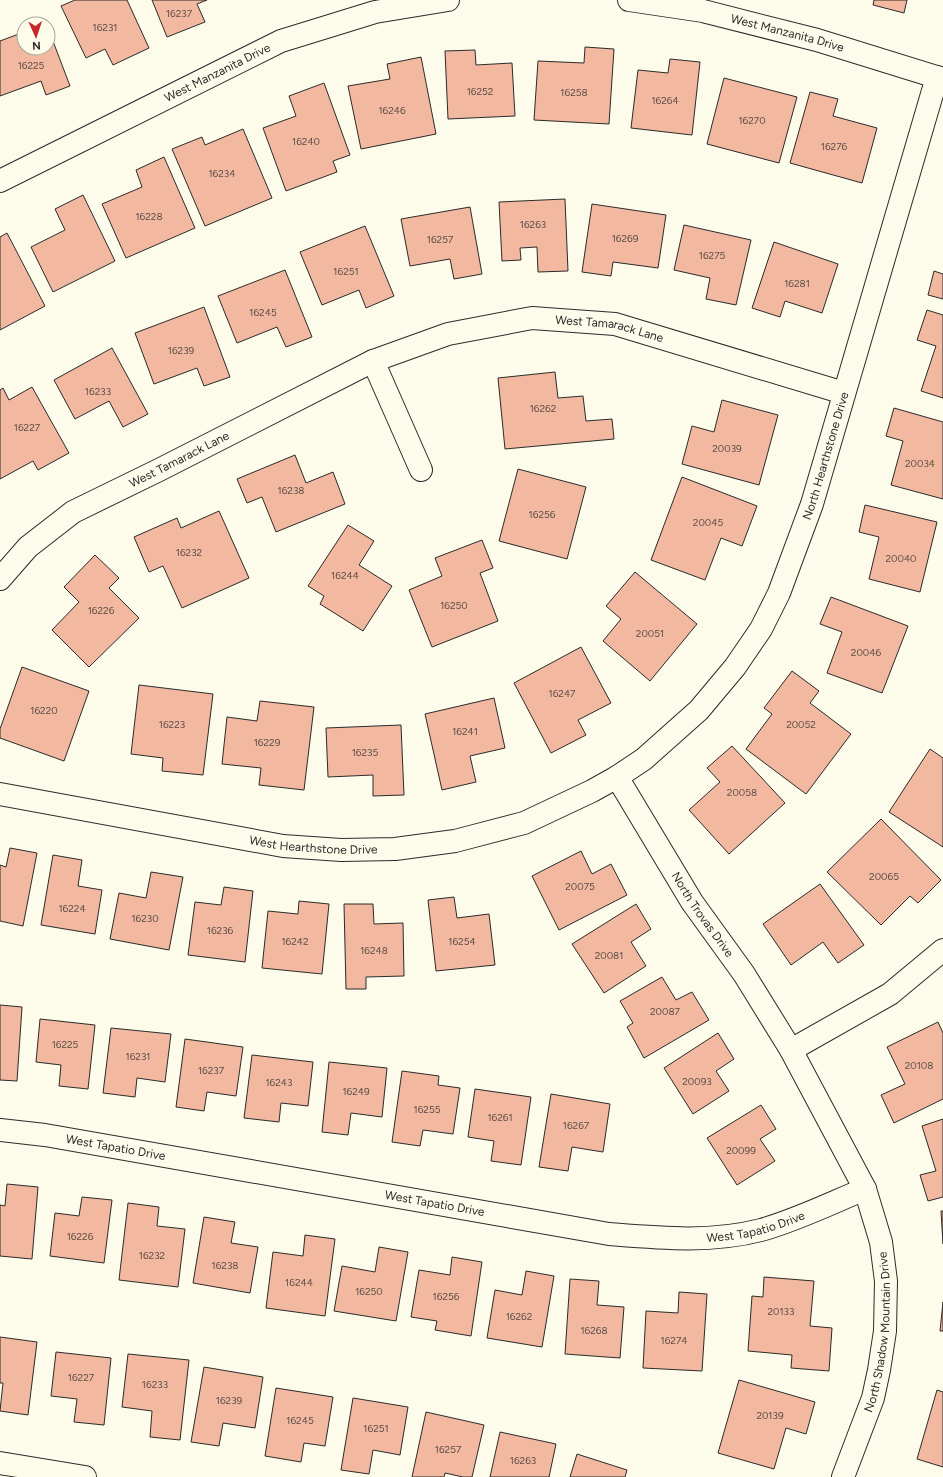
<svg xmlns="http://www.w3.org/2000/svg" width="943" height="1477" font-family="Figtree,sans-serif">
  <rect width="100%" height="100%" fill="#fdfbea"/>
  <!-- building -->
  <g fill="#f2b8a0" stroke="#2b2b2b">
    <polygon points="75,0 127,0 149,48 113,65 105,49 86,58 61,6"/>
    <polygon points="152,0 207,0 197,4 205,22 167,37"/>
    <polygon points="874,0 907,0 904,13 873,5"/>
    <polygon points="48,28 70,86 46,95 41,81 0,96 0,41 24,32 24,48 48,48"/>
    <polygon points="585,47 614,49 609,124 534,120 538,61 584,63"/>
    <polygon points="475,50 476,65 512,63 515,116 448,119 445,51"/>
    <polygon points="421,57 436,134 361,149 348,86 390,79 387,64"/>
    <polygon points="670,59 700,62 692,135 631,128 638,70 668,73"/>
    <polygon points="724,78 797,97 779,163 707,144"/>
    <polygon points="324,83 350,155 333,161 337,172 286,191 263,128 296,116 289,96"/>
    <polygon points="810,92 838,99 833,116 877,128 862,183 790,163"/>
    <polygon points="243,129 272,198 205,226 172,149 202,137 205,145"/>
    <polygon points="164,157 195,228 126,258 102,204 142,187 136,170"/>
    <polygon points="83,195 115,261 53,292 31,247 65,230 55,209"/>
    <polygon points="565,199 568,271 538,272 537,247 520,248 521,260 502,261 499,202"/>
    <polygon points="592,204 666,215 658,268 613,262 611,276 582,272"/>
    <polygon points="470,207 482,274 454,279 450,259 410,266 401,219"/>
    <polygon points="684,225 751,240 736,305 706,299 710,278 674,270"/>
    <polygon points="365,226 394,296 366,308 359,290 322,305 300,252"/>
    <polygon points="7,233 45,306 0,330 0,237"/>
    <polygon points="774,242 838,264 822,313 785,301 780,317 752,308"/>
    <polygon points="285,270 312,337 286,347 277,327 237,343 218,296"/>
    <polygon points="934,271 943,274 943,299 928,295"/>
    <polygon points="204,307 230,377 204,386 197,368 154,384 135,333"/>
    <polygon points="927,310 943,315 943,398 921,391 936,346 917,340"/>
    <polygon points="112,348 148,414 123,427 109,401 75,419 54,380"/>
    <polygon points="555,372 558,398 583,396 586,421 612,419 614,439 505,449 498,378"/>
    <polygon points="32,387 69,453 38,470 33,461 0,479 0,390 3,388 9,400"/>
    <polygon points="722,400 778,415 759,485 682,464 692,426 714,432"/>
    <polygon points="894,408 943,422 943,499 891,485 903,441 886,436"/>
    <polygon points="295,455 306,483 333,472 345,504 276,532 262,497 247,503 237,479"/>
    <polygon points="518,469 586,487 567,559 499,541"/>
    <polygon points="682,477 757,506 742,546 721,538 705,580 651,560"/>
    <polygon points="865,505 937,522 920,592 869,579 879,537 859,532"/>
    <polygon points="219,511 249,578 182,608 163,566 149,572 134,537 177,518 181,528"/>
    <polygon points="348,525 374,541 359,565 392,586 363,631 320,604 324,596 308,586"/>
    <polygon points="482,540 493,568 480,573 498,621 432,647 409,590 442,576 435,558"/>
    <polygon points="95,555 119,578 109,588 139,618 89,667 52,630 79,602 64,587"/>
    <polygon points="635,572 697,624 650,681 603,641 621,619 606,606"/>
    <polygon points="831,597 908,626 882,693 827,673 842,632 820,624"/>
    <polygon points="581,647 611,703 578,720 586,735 551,753 514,683"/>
    <polygon points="22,667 89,691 64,761 0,738 0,729"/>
    <polygon points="792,671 819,691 810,703 851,734 806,794 746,749 772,714 764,708"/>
    <polygon points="139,685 213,694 203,775 162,771 163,758 131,754"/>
    <polygon points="494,698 505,748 470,756 476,782 442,790 425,714"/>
    <polygon points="260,701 314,707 304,790 259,785 261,768 222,764 227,717 257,721"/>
    <polygon points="401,725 404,795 373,796 373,775 328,777 326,728"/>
    <polygon points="732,746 785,803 729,854 689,810 720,782 707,768"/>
    <polygon points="930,749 943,758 943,847 889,812"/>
    <polygon points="881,819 941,880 918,903 910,896 881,925 827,872"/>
    <polygon points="10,848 37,853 23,926 0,921 0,865 6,867"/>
    <polygon points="581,851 592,874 611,864 627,895 559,930 532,876"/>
    <polygon points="53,855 82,860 78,886 102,890 95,934 41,925"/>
    <polygon points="151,872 183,877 169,950 110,939 119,893 146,898"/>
    <polygon points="820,884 864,945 838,963 823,942 791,965 763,924"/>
    <polygon points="224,887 253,891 245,962 188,955 195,902 221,905"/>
    <polygon points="454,897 457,918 489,914 495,965 436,971 428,900"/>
    <polygon points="299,901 329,904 322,974 262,968 268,911 298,914"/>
    <polygon points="344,904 373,904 374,924 403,923 404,976 366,977 366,989 346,989"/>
    <polygon points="636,904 651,929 631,942 646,966 604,993 572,944"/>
    <polygon points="662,977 676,1000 692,992 709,1020 644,1058 627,1027 633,1023 620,1001"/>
    <polygon points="0,1005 22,1007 17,1081 0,1080"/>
    <polygon points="40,1019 95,1025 88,1089 59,1086 61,1065 36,1062"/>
    <polygon points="938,1022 943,1033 943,1099 894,1123 881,1095 905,1084 887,1047"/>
    <polygon points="111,1028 171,1034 165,1082 137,1078 135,1097 103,1093"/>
    <polygon points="718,1033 734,1059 716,1071 729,1091 693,1114 664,1068"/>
    <polygon points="185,1039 243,1047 236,1096 207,1092 204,1111 176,1107"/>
    <polygon points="252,1055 313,1062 308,1106 281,1103 279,1122 244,1118"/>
    <polygon points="329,1062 387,1068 382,1117 351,1113 348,1135 322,1132"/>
    <polygon points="402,1071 439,1076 438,1085 460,1088 453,1134 423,1130 420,1146 392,1142"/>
    <polygon points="475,1089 531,1097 521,1165 491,1161 494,1141 468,1137"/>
    <polygon points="551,1094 610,1104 603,1152 572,1147 568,1171 539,1167"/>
    <polygon points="761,1105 776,1129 760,1139 775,1161 737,1185 707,1138"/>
    <polygon points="943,1119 943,1197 928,1201 920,1175 936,1171 922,1126"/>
    <polygon points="7,1184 38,1187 32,1259 0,1256 0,1205 5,1206"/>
    <polygon points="82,1197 112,1200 104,1263 50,1256 55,1213 79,1216"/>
    <polygon points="128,1203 159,1207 157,1226 185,1229 178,1287 119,1280"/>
    <polygon points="941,1211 943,1211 943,1244"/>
    <polygon points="204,1217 235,1222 231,1243 258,1247 250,1293 193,1283"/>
    <polygon points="305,1235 335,1239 325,1316 266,1308 273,1252 303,1256"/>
    <polygon points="379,1247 408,1252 396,1321 334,1311 342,1266 375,1272"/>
    <polygon points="452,1257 482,1262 471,1336 435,1330 437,1321 411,1317 419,1270 450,1275"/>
    <polygon points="526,1271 554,1276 542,1347 487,1338 495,1290 522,1295"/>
    <polygon points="764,1277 814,1281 810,1326 832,1328 829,1371 791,1368 792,1355 748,1351 752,1296 763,1297"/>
    <polygon points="570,1279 599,1281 597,1305 624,1307 620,1358 565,1354"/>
    <polygon points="679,1292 707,1294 702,1371 643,1368 646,1311 678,1313"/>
    <polygon points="943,1302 943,1331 940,1331"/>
    <polygon points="0,1337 37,1342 28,1415 0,1411 3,1383 0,1383"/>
    <polygon points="56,1352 111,1358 104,1425 74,1422 77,1399 51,1396"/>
    <polygon points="128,1354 189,1360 180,1440 150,1437 152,1411 122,1407"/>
    <polygon points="204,1367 263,1377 255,1428 223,1423 219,1446 191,1442"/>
    <polygon points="739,1380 815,1402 806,1434 786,1428 774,1469 718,1453"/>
    <polygon points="276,1388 333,1397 325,1446 304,1443 301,1462 265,1456"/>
    <polygon points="937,1390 943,1392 943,1467 917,1459"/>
    <polygon points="353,1398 408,1407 400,1455 373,1450 369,1474 341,1470"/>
    <polygon points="426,1412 484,1425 472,1477 463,1477 445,1473 444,1477 412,1477"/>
    <polygon points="500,1432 556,1444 549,1477 490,1477"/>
    <polygon points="577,1454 627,1470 625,1477 570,1477"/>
  </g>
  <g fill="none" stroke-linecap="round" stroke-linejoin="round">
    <defs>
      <g id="street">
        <path id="s1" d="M629,0L703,11L817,40L943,79"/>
        <path id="s2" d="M0,181L281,41L375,12L448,0"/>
        <polyline points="373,361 421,470"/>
        <path id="s3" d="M0,579L28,547L73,512L159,470L373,361L448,334L532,318L615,324L844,393"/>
        <path id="s4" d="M617,777L692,902L744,974L791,1050"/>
        <path id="s5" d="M0,794L283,846L341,850L395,849L455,841L524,823L592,791L617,777L644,759L699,710L735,667L761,629L779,593L812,504L937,77"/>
        <path id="s6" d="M0,1130L45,1135L609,1234C659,1238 711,1243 761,1230C797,1220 831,1203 865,1189"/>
        <polyline points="0,1463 85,1477"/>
        <path id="s7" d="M843,1477L873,1398L879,1370L885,1331L886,1281L881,1242L865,1189L791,1050L890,994L943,950"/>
      </g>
    </defs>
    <!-- street casing -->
    <use href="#street" stroke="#2b2b2b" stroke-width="24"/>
    <!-- street -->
    <use href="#street" stroke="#fdfbea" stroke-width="22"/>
  </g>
  <g text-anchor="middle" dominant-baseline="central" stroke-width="3" stroke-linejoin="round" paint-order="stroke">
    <!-- number labels -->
    <g font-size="10" fill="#5d4e48">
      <text x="179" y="13">16237</text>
      <text x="105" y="27">16231</text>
      <text x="31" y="65">16225</text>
      <text x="480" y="91">16252</text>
      <text x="574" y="92">16258</text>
      <text x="665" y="100">16264</text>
      <text x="392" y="110">16246</text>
      <text x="752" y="120">16270</text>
      <text x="306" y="141">16240</text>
      <text x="834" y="146">16276</text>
      <text x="222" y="173">16234</text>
      <text x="149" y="216">16228</text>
      <text x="533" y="224">16263</text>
      <text x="625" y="238">16269</text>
      <text x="440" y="239">16257</text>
      <text x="712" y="255">16275</text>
      <text x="346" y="271">16251</text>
      <text x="797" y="283">16281</text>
      <text x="263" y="312">16245</text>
      <text x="181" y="350">16239</text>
      <text x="98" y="391">16233</text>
      <text x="543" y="408">16262</text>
      <text x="27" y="427">16227</text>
      <text x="727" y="448">20039</text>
      <text x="920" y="463">20034</text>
      <text x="291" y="490">16238</text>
      <text x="542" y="514">16256</text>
      <text x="708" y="522">20045</text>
      <text x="189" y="552">16232</text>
      <text x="901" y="558">20040</text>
      <text x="345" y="575">16244</text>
      <text x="454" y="605">16250</text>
      <text x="101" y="610">16226</text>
      <text x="650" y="633">20051</text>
      <text x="866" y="652">20046</text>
      <text x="562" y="693">16247</text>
      <text x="44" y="710">16220</text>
      <text x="172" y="724">16223</text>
      <text x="801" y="724">20052</text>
      <text x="465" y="731">16241</text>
      <text x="267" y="742">16229</text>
      <text x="365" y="752">16235</text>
      <text x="742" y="792">20058</text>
      <text x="884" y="876">20065</text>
      <text x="580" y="886">20075</text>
      <text x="72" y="908">16224</text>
      <text x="145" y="918">16230</text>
      <text x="220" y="930">16236</text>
      <text x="295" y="941">16242</text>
      <text x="462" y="941">16254</text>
      <text x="374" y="950">16248</text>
      <text x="609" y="955">20081</text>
      <text x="665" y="1011">20087</text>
      <text x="65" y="1044">16225</text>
      <text x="138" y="1056">16231</text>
      <text x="919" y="1065">20108</text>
      <text x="211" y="1070">16237</text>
      <text x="697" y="1081">20093</text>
      <text x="279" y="1082">16243</text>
      <text x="356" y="1091">16249</text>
      <text x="427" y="1109">16255</text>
      <text x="500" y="1117">16261</text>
      <text x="576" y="1125">16267</text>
      <text x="741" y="1150">20099</text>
      <text x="80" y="1236">16226</text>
      <text x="152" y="1255">16232</text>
      <text x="225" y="1265">16238</text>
      <text x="299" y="1282">16244</text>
      <text x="369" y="1291">16250</text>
      <text x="446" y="1296">16256</text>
      <text x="781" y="1311">20133</text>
      <text x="519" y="1316">16262</text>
      <text x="594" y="1330">16268</text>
      <text x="674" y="1340">16274</text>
      <text x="81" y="1377">16227</text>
      <text x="155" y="1384">16233</text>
      <text x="229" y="1400">16239</text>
      <text x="770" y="1415">20139</text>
      <text x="300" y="1420">16245</text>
      <text x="376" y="1428">16251</text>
      <text x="448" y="1449">16257</text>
      <text x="523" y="1460">16263</text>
    </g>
    <!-- street labels -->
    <g font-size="12" fill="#2b2b2b" stroke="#fdfbea">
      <text stroke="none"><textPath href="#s1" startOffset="162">West Manzanita Drive</textPath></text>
      <text stroke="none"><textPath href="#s2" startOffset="243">West Manzanita Drive</textPath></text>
      <text stroke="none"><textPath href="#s3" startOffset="679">West Tamarack Lane</textPath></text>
      <text stroke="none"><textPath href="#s5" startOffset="1029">North Hearthstone Drive</textPath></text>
      <text stroke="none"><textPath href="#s3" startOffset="218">West Tamarack Lane</textPath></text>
      <text stroke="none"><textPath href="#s5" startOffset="318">West Hearthstone Drive</textPath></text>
      <text stroke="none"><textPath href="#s4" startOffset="162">North Trovas Drive</textPath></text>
      <text stroke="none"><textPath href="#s6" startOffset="117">West Tapatio Drive</textPath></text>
      <text stroke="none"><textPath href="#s6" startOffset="441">West Tapatio Drive</textPath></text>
      <text stroke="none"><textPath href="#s6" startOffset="766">West Tapatio Drive</textPath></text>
      <text stroke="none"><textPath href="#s7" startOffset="151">North Shadow Mountain Drive</textPath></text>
    </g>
  </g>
  <!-- north arrow -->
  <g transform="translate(36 36) rotate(177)"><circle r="19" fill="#fdfbea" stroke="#a9a89e"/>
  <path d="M0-3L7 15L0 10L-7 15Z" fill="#c62828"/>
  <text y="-6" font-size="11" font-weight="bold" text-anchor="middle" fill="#2b2b2b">N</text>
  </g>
</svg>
